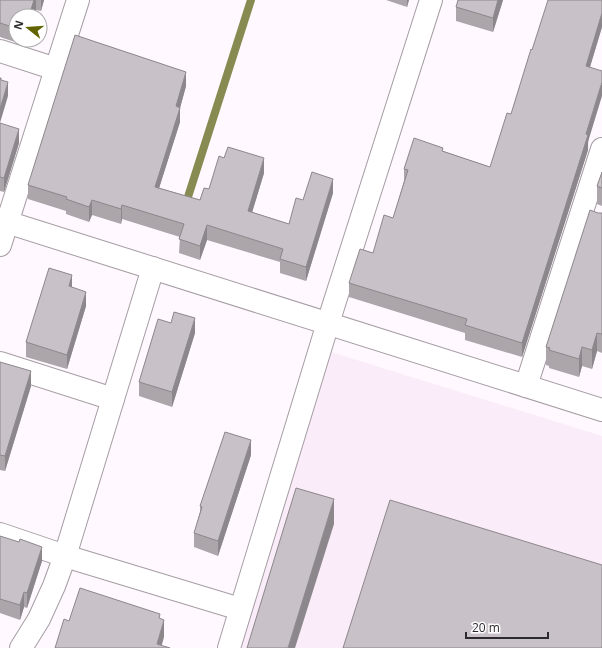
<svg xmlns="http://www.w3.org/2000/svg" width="602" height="648" font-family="'Open Sans',sans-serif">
  <rect width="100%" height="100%" fill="#fff8fe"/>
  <!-- built -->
  <polygon fill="#faecf8" points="331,352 602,436 602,648 238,648"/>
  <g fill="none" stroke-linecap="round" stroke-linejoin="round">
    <!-- stream -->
    <polyline stroke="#878b52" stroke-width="8" points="187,200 251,0"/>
    <defs>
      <g id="minor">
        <polyline points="0,51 56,69"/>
        <polyline points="0,220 602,410"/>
        <polyline points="0,245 78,0"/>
        <polyline points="0,363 113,399"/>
        <polyline points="526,386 602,149"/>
        <polyline points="0,534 65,556 240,609"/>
        <polyline points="21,648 39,619 54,586 65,556 153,268"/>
        <polyline points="229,648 328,323 431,0"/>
      </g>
    </defs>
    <!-- minor casing -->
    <use href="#minor" stroke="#a59da3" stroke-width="24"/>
    <!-- minor -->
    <use href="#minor" stroke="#fff" stroke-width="22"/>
  </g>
  <!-- wall -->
  <g fill="#aca6ab">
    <polygon points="0,0 44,0 41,11 36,10 16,16 16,40 26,40 24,45 0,37"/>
    <polygon points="386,0 409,0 407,7"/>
    <polygon points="503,0 493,32 456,21 456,7"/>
    <polygon points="602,0 602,27 590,67 588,150 522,357 465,340 465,333 349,297 349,283 373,253 393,218 404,181 404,169 443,151 490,167 511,114 532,50"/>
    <polygon points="186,86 180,108 180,122 159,188 200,200 209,189 264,173 252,212 289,224 303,200 333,193 306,281 280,273 280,262 207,240 200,260 179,253 180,237 122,219 121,224 92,215 89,222 66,214 66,211 28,199 28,185"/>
    <polygon points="0,123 19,143 4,192 0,191"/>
    <polygon points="602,172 602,206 597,204 597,186"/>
    <polygon points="598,213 602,213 602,353 597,351 592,369 582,366 579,377 549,368 549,366 546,365 546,347"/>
    <polygon points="72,287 86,306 67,369 26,357 26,342"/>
    <polygon points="195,333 172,407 139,396 139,382"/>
    <polygon points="0,362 31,386 5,471 0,470"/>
    <polygon points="251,455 218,556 194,547 194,533 200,512 200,506"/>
    <polygon points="0,536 19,542 42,561 27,608 24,607 20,620 0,613"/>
  </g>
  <!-- shaded-wall -->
  <g fill="#8c878b">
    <polygon points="34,0 36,0 36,10 34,16 29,16"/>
    <polygon points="41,0 44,0 41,11"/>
    <polygon points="407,0 409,0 407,7"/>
    <polygon points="498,0 503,0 493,32 493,18"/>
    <polygon points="602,13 602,27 586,80 586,66"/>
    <polygon points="186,72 186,86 180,108 180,122 155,201 155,187 176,106"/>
    <polygon points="8,82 8,96 0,123 0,109"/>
    <polygon points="602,82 602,96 588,142 588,150 522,357 522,343"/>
    <polygon points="19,129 19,143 4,192 4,178"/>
    <polygon points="264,158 264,173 248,226 248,211"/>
    <polygon points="333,179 333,193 306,281 306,267"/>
    <polygon points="92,200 92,215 89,222 89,207"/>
    <polygon points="122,205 122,219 121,224 121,209"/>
    <polygon points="207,225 207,240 200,260 200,246"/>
    <polygon points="72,275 72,290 69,286"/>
    <polygon points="86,292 86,306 67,369 67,355"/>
    <polygon points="195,318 195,333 172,407 172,392"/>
    <polygon points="597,333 597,351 592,369 592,350"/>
    <polygon points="582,347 582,366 579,377 579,359"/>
    <polygon points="31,371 31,386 5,471 5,456"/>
    <polygon points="251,440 251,455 218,556 218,541"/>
    <polygon points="334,499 334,524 295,648 288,648"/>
    <polygon points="42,547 42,561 27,608 27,593"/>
    <polygon points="24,592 24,607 20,620 20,605"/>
    <polygon points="164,620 164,637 161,648 157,644"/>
  </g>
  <!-- building -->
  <g fill="#c8c1c7" stroke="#8c878b">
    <polygon points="0,0 34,0 29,16 16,16 16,28 0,23"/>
    <polygon points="458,0 498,0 493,18 456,7"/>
    <polygon points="548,0 602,0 602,13 586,66 602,71 602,82 586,134 588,135 522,343 465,325 467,319 349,283 360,249 373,253 384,215 393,218 408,170 404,169 414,138 443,148 442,151 490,167 507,113 511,114 531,49 532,50"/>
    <polygon points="75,35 186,72 176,106 180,108 155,187 200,200 204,188 209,189 219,156 224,158 228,147 264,158 248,211 289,224 296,198 303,200 312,172 333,179 306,267 280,259 283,249 207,225 200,246 179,239 184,224 122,205 121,209 92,200 89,207 66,199 67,197 28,185"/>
    <polygon points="0,78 1,78 1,80 8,82 0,109"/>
    <polygon points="0,123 19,129 4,178 0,177"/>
    <polygon points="602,172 602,188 597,186"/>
    <polygon points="590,210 598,213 602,213 602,334 597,333 592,350 582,347 579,359 549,350 550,348 546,347"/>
    <polygon points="49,268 72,275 69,286 86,292 67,355 26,342"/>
    <polygon points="174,312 195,318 172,392 139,382 158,319 171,323"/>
    <polygon points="0,362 31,371 5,456 0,455"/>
    <polygon points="225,432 251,440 218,541 194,533 202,507 200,506"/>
    <polygon points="296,488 334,499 288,648 247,648"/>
    <polygon points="390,500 602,565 602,648 343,648"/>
    <polygon points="0,536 19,542 20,539 42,547 27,593 24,592 20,605 0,599"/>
    <polygon points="80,588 160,614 159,618 164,620 157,644 170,648 55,648 64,619 69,621"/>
  </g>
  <!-- north arrow -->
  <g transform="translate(28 28) rotate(287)"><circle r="19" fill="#ffffff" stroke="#abaaab"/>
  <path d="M0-3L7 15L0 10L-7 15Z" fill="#616400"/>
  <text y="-6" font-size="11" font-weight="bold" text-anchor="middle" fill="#2d2a2d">N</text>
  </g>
  <!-- scale -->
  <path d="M466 632v6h82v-6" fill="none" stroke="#2d2a2d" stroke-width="2"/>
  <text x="472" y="632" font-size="12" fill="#2d2a2d" stroke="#ffffff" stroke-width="3" paint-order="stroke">20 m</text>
</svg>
